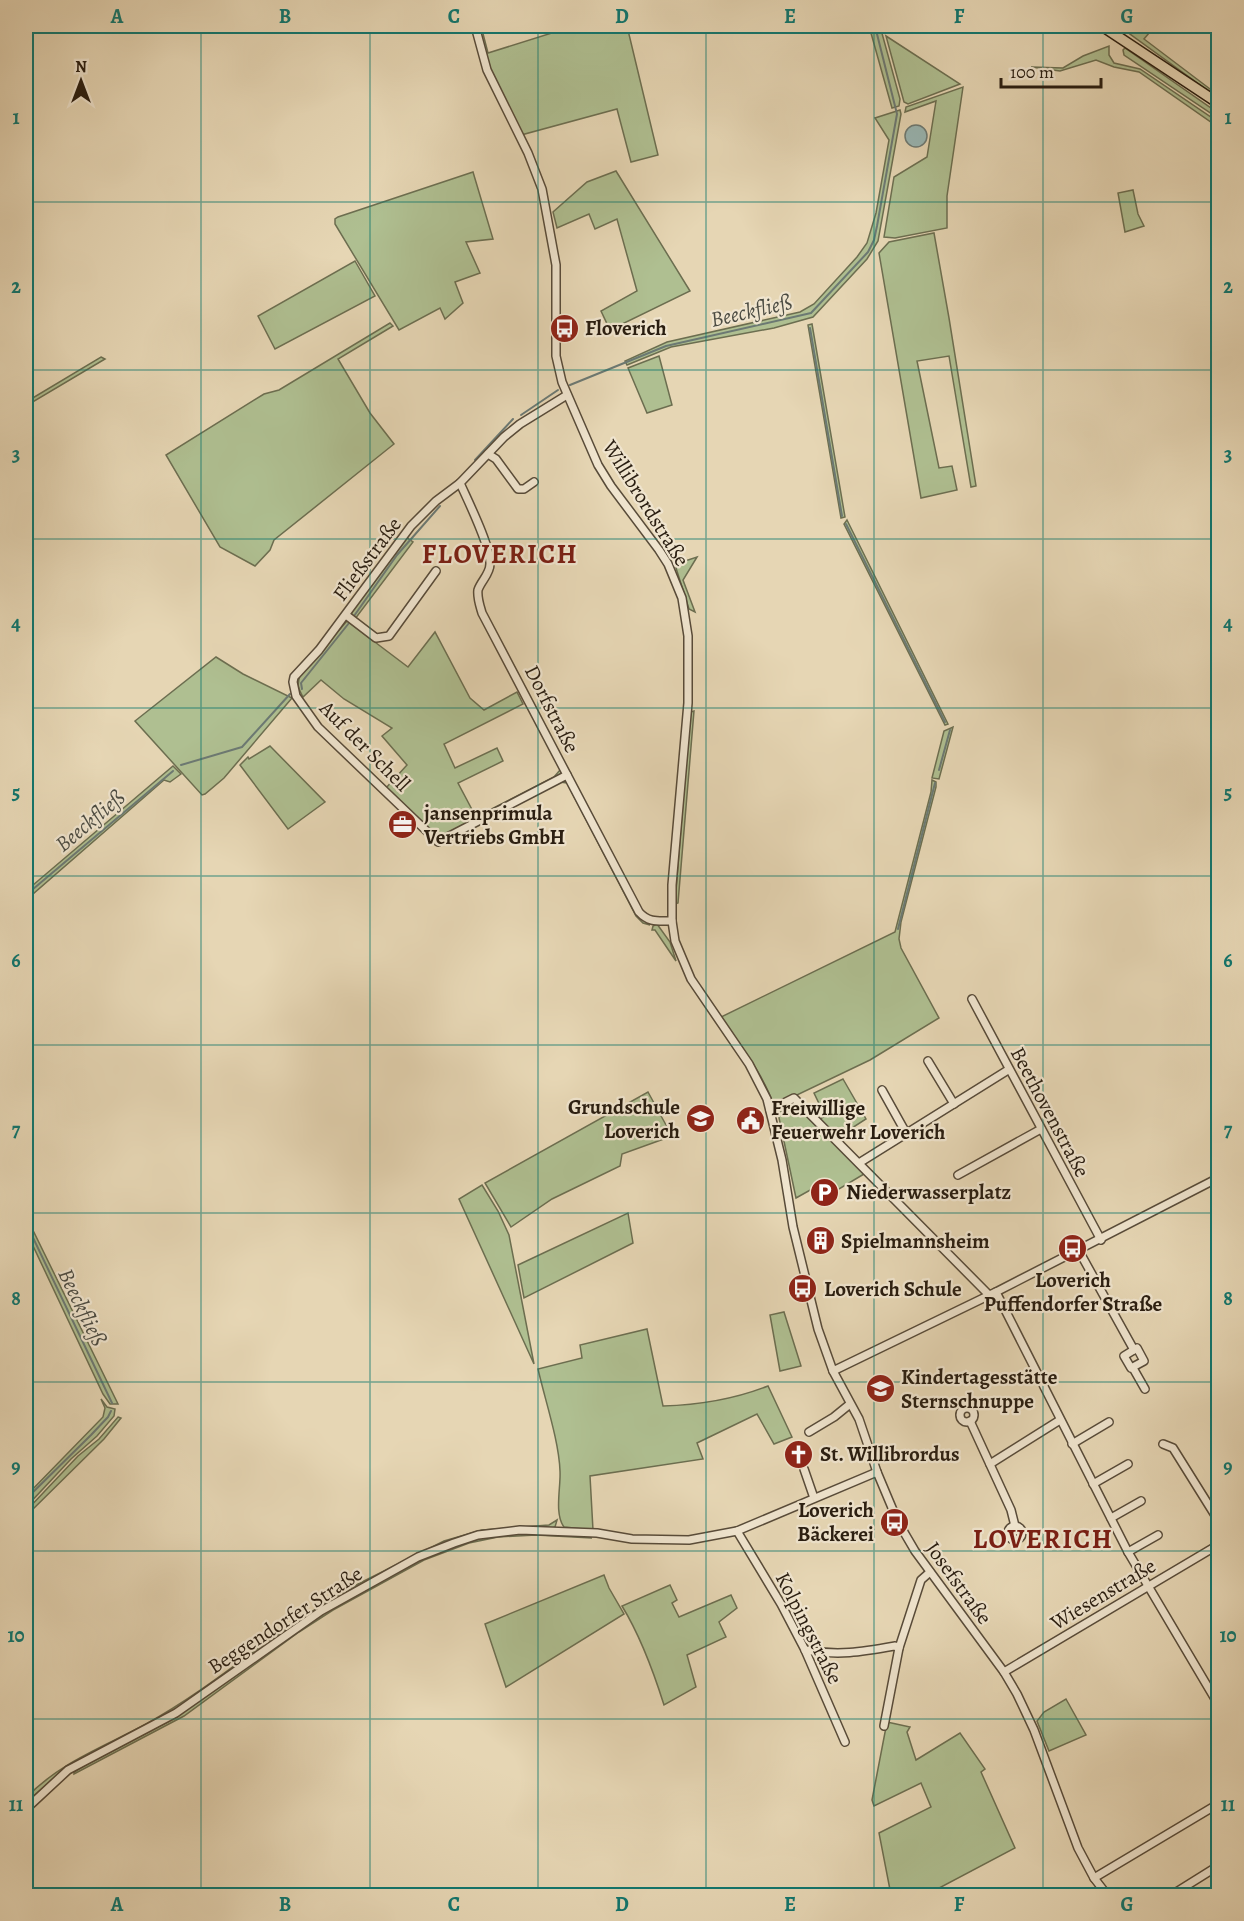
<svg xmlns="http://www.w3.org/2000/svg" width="1244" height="1921" font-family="Alegreya,serif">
  <rect width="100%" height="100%" fill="#e6d6b4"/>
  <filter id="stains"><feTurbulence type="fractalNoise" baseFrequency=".00333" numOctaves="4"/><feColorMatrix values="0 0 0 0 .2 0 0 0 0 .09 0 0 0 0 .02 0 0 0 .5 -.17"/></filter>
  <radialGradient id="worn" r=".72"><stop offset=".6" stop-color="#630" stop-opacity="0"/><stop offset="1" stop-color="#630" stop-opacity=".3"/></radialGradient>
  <!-- green -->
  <g fill="#afbf91" stroke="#6c6e50" stroke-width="1.5">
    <polygon points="478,26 481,26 488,53 574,26 627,26 658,155 631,162 617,109 521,135 493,77"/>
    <polygon points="869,26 880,26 900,99 899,106 892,108"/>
    <polygon points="1146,26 1155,26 1144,39 1218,95 1218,98 1130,34"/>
    <polygon points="886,36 960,84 908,104 904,102"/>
    <polygon points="1109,46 1109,55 1114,63 1140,69 1218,122 1218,127 1139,72 1114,67 1096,60 1060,71 1031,67 1063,68 1083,56"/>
    <polygon points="1125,48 1218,113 1218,118 1124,55 1123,50"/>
    <polygon points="963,87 947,196 947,228 895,238 884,237 894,177 927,157 936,101 905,112 906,107"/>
    <polygon points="900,110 901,114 878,241 867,259 813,317 774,328 671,347 627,365 625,361 667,342 800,312 814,304 857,257 867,243 876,213 889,140 875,118"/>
    <polygon points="616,171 690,291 610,330 601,311 637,291 617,219 595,229 589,214 557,228 553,212 587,182"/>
    <polygon points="473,172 493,239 466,242 480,273 455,282 463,303 445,319 440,308 399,330 335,224 335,219 338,217"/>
    <polygon points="1133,190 1138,214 1144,226 1125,232 1118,193"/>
    <polygon points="934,233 949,318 976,486 971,487 949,356 917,361 939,468 952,466 957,490 921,498 879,253 889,242"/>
    <polygon points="355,261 375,296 275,349 258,316"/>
    <polygon points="390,323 393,326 338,359 370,413 394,444 274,540 270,550 255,566 220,547 166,455 264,394 279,390"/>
    <polygon points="812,324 845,517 841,518 808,325"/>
    <polygon points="659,356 672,405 647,413 628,368"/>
    <polygon points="101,357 105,359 26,406 26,402"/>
    <polygon points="847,520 948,724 945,725 844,524"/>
    <polygon points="406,537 413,542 355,619 351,613"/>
    <polygon points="697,557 683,580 695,612 689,609 676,568 682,562"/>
    <path d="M347,621L408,667L435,632L470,698L484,710L517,692L523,704L444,744L455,768L497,748L503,761L458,783L476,817L554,777L560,770L563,775L446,836L435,834L386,788L407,765L382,736L392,728L344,699L321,680L303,697C298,688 297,685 300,675Z"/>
    <polygon points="216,657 243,674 292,698 224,778 205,794 202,795 135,721"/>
    <polygon points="694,711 678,903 675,904 690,712"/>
    <polygon points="953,727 939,779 932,778 944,731"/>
    <polygon points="270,746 325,802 288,829 240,765 248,757 249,759"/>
    <polygon points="173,766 181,774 170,782 164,780 26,900 26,891"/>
    <path d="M932,780L936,782V787L901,922L899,939L901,948L939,1018L870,1060L774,1106C763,1073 740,1046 721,1017L895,932L931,792Z"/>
    <polygon points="566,781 637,913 641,918 650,925 643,923 636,916 567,783 560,782"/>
    <polygon points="657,924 670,942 676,961 655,930 652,930 653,926"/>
    <polygon points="843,1079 866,1119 838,1137 820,1119 825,1116 814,1093"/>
    <polygon points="648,1092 672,1136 622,1154 620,1166 552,1199 511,1227 485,1183"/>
    <polygon points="795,1103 864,1174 834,1192 828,1180 796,1198 778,1113"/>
    <polygon points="482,1185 498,1211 509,1235 534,1364 459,1199"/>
    <polygon points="628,1213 633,1243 524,1298 518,1265"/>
    <polygon points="26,1216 118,1404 110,1404 103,1394 26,1231"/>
    <polygon points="784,1312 801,1366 780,1371 770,1315"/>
    <path d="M647,1329L663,1406C699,1405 735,1399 768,1386L792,1437L774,1444L757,1414L697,1443L703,1459L590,1476L593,1530L564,1527C554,1514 561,1487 560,1471C559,1441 545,1400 538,1369L582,1358L580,1345Z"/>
    <polygon points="101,1399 107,1407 115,1409 114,1416 97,1436 71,1459 26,1507 26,1496 103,1417 105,1408"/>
    <polygon points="118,1417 121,1418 104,1439 26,1516 26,1511 78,1456 99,1439"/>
    <path d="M557,1520L555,1527L552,1528C460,1516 344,1589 271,1641L269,1640L325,1603L360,1583L444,1541L482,1530L549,1525Z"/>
    <polygon points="519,1533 564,1534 592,1538 536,1535 498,1537 469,1543 424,1560 333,1610 299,1632 184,1716 74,1774 74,1772 88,1763 173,1719 322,1614 388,1577 436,1553 459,1544 479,1539"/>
    <polygon points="604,1575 609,1588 624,1614 506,1687 485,1624"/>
    <path d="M670,1585L677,1600L672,1603L679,1617L731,1595L737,1608L719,1622L726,1637L687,1655L696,1687L664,1705C653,1670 641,1637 622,1606Z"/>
    <path d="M264,1644L258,1651C233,1670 207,1691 180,1707C127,1741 70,1757 26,1804V1798C60,1762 104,1747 146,1724C188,1701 226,1672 264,1644Z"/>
    <polygon points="1066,1699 1086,1735 1049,1751 1037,1721 1044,1712"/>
    <polygon points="887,1722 910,1727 907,1732 916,1760 960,1733 985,1769 981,1772 1015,1848 926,1895 891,1895 879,1833 931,1807 921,1783 874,1806 872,1800"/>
  </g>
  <!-- water -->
  <circle fill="#99b7b5" stroke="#6c7973" stroke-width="1.5" cx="916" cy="136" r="11"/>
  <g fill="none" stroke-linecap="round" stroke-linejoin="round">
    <!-- stream -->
    <g stroke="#6c7973" stroke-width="2">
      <polyline points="810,328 842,516"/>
      <polyline points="570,385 666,346 811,313 868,252 874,240 877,226 897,114 875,26"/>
      <polyline points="521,415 558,390"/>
      <polyline points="475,460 513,419"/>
      <polyline points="846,524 945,722"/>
      <polyline points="354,616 397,555 440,506"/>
      <polyline points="302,689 301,683 349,623"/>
      <polyline points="181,765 242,747 290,694"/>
      <polyline points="939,770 950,730"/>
      <polyline points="26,895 173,771"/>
      <polyline points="898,929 935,783"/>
      <polyline points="26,1223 112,1403"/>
      <polyline points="26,1499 91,1435 108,1417 111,1411"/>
    </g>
    <defs>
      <g id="minor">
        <polyline points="475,26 487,70 528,153 542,189 556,265 556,356 562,382 598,465 611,486 659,550 668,564 682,598 688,636 688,703 672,885 672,921 675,941 691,979 749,1064 767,1099 782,1160 793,1227 818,1329 833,1371 859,1419 877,1472 898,1522 915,1551 1004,1672 1017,1694 1034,1730 1078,1848 1094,1878 1108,1896"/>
        <polyline points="488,454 496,459 518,489 524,489 534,482"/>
        <path d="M460,483C468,501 491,547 490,564C490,574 481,581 478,590C477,598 480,606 482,613L639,912C649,923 658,921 672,921"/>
        <polyline points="346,615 376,638 389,636 436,571"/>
        <polyline points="567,775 438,842 318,727 296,696 293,682 294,677 319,650 411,526 436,501 460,483 504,437 520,424 567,395"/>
        <polyline points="972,999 1101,1240"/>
        <polyline points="928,1061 954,1104"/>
        <polyline points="882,1090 906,1133"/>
        <polyline points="770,1110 794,1098 989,1295"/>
        <polyline points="859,1163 1008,1070"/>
        <polyline points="958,1175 1041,1129"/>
        <polyline points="1079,1251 1134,1350"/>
        <polyline points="996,1292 1128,1552 1218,1704"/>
        <polygon points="1137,1348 1144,1361 1131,1368 1124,1356"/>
        <polyline points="1133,1368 1145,1389"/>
        <polyline points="833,1371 996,1292 1218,1178"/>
        <circle cx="967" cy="1415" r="7"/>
        <polyline points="970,1421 1011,1510 1015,1526"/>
        <polyline points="809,1432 834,1417 850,1404"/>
        <polyline points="1072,1444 1109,1422"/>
        <polyline points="1163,1444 1173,1448 1218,1520"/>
        <polyline points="990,1464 1060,1420"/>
        <polyline points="804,1469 814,1498"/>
        <polyline points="1093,1484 1128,1464"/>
        <polyline points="1111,1518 1141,1501"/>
        <circle cx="1015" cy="1533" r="7"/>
        <polyline points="737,1531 781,1604 805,1650 845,1742"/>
        <polyline points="1128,1552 1158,1535"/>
        <path d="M805,1650C839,1656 861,1652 895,1646L899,1648"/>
        <polyline points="1004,1672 1218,1545"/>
        <polyline points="884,1726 899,1648 921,1580 930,1572"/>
        <polyline points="26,1809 68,1770 176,1713 321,1611 418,1557 454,1543 478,1535 520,1530 597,1533 632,1539 689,1540 737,1531 877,1472"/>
        <polyline points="1094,1878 1218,1804"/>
        <polyline points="1170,1896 1218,1866"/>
      </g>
      <polyline id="major" points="1102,26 1218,103"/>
    </defs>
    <!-- minor casing -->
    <use href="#minor" stroke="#584b39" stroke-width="10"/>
    <!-- major casing -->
    <use href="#major" stroke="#291d10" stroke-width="12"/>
    <!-- minor -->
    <use href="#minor" stroke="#efe4ce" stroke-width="7"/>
    <!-- major -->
    <use href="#major" stroke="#e6d6b4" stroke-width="9"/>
  </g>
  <!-- grid -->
  <path fill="none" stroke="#0f766e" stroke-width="1.5" stroke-opacity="0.55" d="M201,26V1896M370,26V1896M538,26V1896M706,26V1896M874,26V1896M1043,26V1896M26,202H1218M26,370H1218M26,539H1218M26,708H1218M26,876H1218M26,1045H1218M26,1213H1218M26,1382H1218M26,1551H1218M26,1719H1218"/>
  <!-- icons -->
  <defs>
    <symbol id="bus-disc" viewBox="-11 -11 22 22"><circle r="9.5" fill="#8f2418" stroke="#efe4ce"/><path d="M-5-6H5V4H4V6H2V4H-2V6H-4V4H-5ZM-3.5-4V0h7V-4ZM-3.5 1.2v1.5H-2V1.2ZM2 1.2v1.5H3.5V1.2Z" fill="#fff"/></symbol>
    <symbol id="office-disc" viewBox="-11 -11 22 22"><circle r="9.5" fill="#8f2418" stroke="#efe4ce"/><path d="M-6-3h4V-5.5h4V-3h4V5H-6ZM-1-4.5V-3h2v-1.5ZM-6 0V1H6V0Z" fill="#fff"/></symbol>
    <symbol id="school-disc" viewBox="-11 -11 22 22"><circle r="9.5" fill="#8f2418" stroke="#efe4ce"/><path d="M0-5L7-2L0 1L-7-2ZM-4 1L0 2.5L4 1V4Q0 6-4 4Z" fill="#fff"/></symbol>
    <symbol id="civic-disc" viewBox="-11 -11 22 22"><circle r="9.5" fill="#8f2418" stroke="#efe4ce"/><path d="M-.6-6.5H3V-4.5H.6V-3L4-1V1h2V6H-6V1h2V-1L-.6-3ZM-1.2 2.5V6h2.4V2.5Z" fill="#fff"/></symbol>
    <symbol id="parking-disc" viewBox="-11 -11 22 22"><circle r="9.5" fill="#8f2418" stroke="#efe4ce"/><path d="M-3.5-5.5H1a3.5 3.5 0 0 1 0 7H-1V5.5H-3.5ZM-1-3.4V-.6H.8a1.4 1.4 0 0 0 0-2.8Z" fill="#fff"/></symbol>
    <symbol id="building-disc" viewBox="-11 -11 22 22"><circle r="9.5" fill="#8f2418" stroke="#efe4ce"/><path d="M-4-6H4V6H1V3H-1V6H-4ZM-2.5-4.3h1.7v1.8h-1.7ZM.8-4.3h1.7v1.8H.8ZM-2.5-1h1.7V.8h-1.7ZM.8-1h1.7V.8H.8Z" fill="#fff"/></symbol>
    <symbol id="church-disc" viewBox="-11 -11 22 22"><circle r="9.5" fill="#8f2418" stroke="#efe4ce"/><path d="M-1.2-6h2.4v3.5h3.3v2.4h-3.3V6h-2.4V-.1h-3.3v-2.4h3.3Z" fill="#fff"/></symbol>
  </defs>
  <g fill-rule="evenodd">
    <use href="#bus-disc" x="548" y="312" width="33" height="33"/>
    <use href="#office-disc" x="386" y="808" width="33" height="33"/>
    <use href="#school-disc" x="684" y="1102" width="33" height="33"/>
    <use href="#civic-disc" x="734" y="1104" width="33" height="33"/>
    <use href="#parking-disc" x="808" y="1176" width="33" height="33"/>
    <use href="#building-disc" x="804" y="1224" width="33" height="33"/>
    <use href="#bus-disc" x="1056" y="1232" width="33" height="33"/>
    <use href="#bus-disc" x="786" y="1272" width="33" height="33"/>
    <use href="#school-disc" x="864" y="1372" width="33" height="33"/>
    <use href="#church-disc" x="782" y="1438" width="33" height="33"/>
    <use href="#bus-disc" x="878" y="1506" width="33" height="33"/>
  </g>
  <g text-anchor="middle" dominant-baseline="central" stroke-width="4.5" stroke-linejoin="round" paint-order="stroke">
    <!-- poi labels -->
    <g font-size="21" font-weight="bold" fill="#291d10" stroke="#efe4ce" text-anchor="start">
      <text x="585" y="328">Floverich</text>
      <text x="424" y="813">jansenprimula<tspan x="424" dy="24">Vertriebs GmbH</tspan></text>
      <text x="680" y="1107" text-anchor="end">Grundschule<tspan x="680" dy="24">Loverich</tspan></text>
      <text x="771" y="1108">Freiwillige<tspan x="771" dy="24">Feuerwehr Loverich</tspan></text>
      <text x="846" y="1192">Niederwasserplatz</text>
      <text x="841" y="1241">Spielmannsheim</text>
      <text x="1073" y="1280" text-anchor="middle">Loverich<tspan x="1073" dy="24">Puffendorfer Straße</tspan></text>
      <text x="824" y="1289">Loverich Schule</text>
      <text x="901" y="1377">Kindertagesstätte<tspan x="901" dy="24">Sternschnuppe</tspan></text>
      <text x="820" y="1454">St. Willibrordus</text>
      <text x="874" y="1510" text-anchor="end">Loverich<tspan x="874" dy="24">Bäckerei</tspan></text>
    </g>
    <!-- street labels -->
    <g font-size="21" fill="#291d10" stroke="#efe4ce">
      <text transform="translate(646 503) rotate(58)">Willibrordstraße</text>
      <text transform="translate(367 559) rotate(-53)">Fließstraße</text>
      <text transform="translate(552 709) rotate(63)">Dorfstraße</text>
      <text transform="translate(365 746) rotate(45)">Auf der Schell</text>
      <text transform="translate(1050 1112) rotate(62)">Beethovenstraße</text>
      <text transform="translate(959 1583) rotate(54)">Josefstraße</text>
      <text transform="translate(1103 1594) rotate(-31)">Wiesenstraße</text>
      <text transform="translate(285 1620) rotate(-33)">Beggendorfer Straße</text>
      <text transform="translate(809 1628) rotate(63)">Kolpingstraße</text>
    </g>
    <!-- water labels -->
    <g font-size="22" font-style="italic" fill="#4b4b42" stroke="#efe4ce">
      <text transform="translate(751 311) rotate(-13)">Beeckfließ</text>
      <text transform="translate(90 821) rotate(-40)">Beeckfließ</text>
      <text transform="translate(82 1307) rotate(64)">Beeckfließ</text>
    </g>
    <!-- district labels -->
    <g font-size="27" font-weight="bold" letter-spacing="1.5" fill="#7a1f14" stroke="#efe4ce">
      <text x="500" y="554">FLOVERICH</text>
      <text x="1043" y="1539">LOVERICH</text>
    </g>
  </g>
  <!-- margin -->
  <rect width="1244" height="1921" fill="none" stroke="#e6d6b4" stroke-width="66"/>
  <!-- north arrow -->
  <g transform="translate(81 81)" stroke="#efe4ce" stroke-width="4.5" paint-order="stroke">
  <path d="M0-4.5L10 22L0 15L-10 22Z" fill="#291d10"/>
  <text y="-9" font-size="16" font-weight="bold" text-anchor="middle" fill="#291d10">N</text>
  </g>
  <!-- scale -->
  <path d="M1001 78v9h100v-9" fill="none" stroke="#291d10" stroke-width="3"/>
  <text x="1010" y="78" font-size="18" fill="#291d10" stroke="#efe4ce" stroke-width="4.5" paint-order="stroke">100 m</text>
  <rect x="33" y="33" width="1178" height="1855" fill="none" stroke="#0f766e" stroke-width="2"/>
  <g font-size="20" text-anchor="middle" font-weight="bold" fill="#0f766e">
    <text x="117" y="23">A</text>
    <text x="285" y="23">B</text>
    <text x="454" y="23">C</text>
    <text x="622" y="23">D</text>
    <text x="790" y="23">E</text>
    <text x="959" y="23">F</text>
    <text x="1127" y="23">G</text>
    <text x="16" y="124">1</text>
    <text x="1228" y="124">1</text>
    <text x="16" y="293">2</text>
    <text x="1228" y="293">2</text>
    <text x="16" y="461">3</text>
    <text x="1228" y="461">3</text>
    <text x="16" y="630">4</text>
    <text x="1228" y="630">4</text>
    <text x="16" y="799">5</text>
    <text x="1228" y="799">5</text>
    <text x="16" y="967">6</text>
    <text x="1228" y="967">6</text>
    <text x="16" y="1136">7</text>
    <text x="1228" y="1136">7</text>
    <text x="16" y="1305">8</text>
    <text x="1228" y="1305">8</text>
    <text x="16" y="1473">9</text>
    <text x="1228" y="1473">9</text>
    <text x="16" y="1642">10</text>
    <text x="1228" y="1642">10</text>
    <text x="16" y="1811">11</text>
    <text x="1228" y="1811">11</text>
    <text x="117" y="1911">A</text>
    <text x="285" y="1911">B</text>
    <text x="454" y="1911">C</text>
    <text x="622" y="1911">D</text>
    <text x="790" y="1911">E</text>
    <text x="959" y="1911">F</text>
    <text x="1127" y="1911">G</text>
  </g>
  <rect width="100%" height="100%" filter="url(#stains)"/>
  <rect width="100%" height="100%" fill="url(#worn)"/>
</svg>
